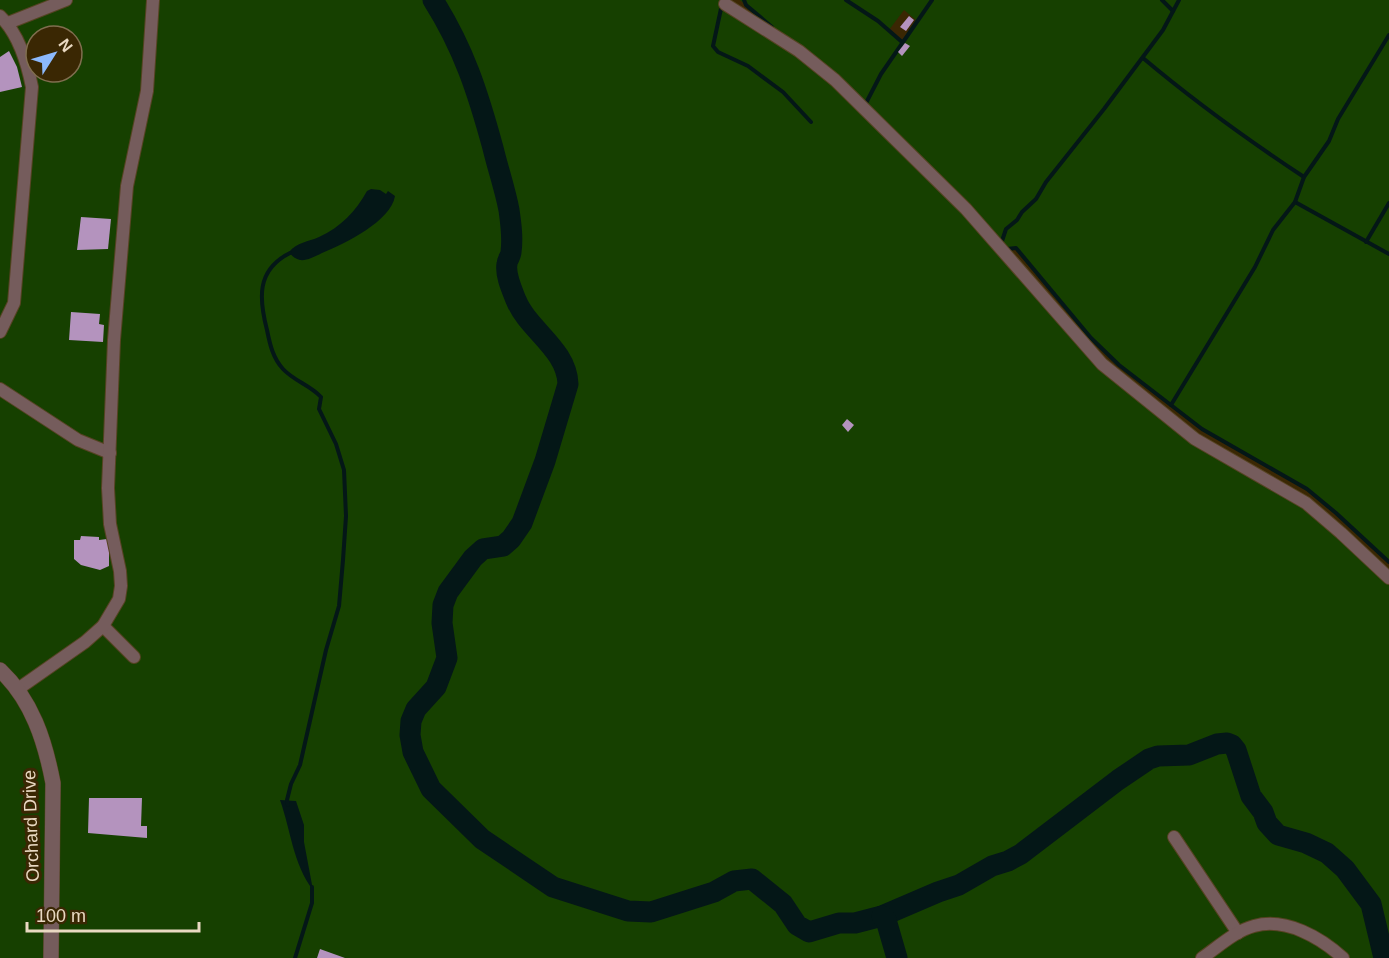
<svg xmlns="http://www.w3.org/2000/svg" width="1389" height="958" font-family="Arial,sans-serif">
  <rect width="100%" height="100%" fill="#3a2703"/>
  <!-- green -->
  <g fill="#164000" fill-rule="evenodd">
    <path d="M0,0H723L811,64L981,231L1102,369L1315,514L1389,583V958H0ZM36,36H72V72H36Z"/>
    <path d="M740,0H1389V562L1336,513L1307,489L1202,429L1119,365L1091,338L1016,248L1008,250L964,198L936,172ZM904,10L916,20L902,41L889,30Z"/>
  </g>
  <!-- water -->
  <g fill="#041717">
    <path d="M371,189L380,190L386,194L388,191L395,196C391,221 346,243 322,253C316,256 307,261 300,260C295,259 291,255 289,252C297,242 308,242 319,237C341,227 356,211 367,191Z"/>
    <path d="M280,800L296,801L304,825V842L313,890C293,864 291,831 280,800Z"/>
  </g>
  <g fill="none" stroke-linecap="round" stroke-linejoin="round">
    <!-- stream -->
    <g stroke="#041717" stroke-width="4">
      <polyline points="744,0 746,5 772,27"/>
      <polyline points="846,0 878,21 902,42"/>
      <polyline points="1162,0 1173,11"/>
      <polyline points="722,4 713,46 718,52 748,66 783,92 811,122"/>
      <path d="M1143,58C1194,101 1248,140 1304,177"/>
      <polyline points="865,105 881,74 932,0"/>
      <polyline points="1295,202 1389,254"/>
      <polyline points="1366,242 1389,203"/>
      <polyline points="1001,244 1006,229 1017,220 1022,212 1036,199 1046,182 1104,109 1163,30 1179,0"/>
      <polyline points="1007,249 1016,248 1091,338 1119,365 1202,429 1307,489 1336,513 1389,562"/>
      <polyline points="1171,405 1255,267 1273,230 1295,202 1304,177 1329,141 1338,119 1389,35"/>
      <path d="M288,805L287,800L291,784L300,765L326,650L339,606L343,560L346,516L344,470L336,444L319,409L321,397C310,385 294,381 283,369C273,358 270,345 267,330C259,299 256,270 290,253"/>
      <polyline points="295,958 312,903 312,887"/>
    </g>
    <!-- river -->
    <g stroke="#041717" stroke-width="21">
      <path d="M433,0C464,49 478,93 493,148C498,169 505,189 509,210C511,224 513,238 511,252C511,256 507,260 507,264C505,275 512,290 516,300C528,330 567,349 568,384L545,461L522,523L511,539L503,546L483,549L473,558L448,592L443,605L442,623L447,658L436,687L416,709L411,721L410,735L413,752L431,789L482,839L553,887L628,911L651,912L714,892L734,881L752,879L783,904L797,925L809,932L839,923H855L882,916L938,892L959,885L992,866L1008,861L1021,854L1118,780L1149,759L1158,756L1189,755L1217,744L1227,743L1232,745L1236,750L1251,796L1263,812L1267,823L1278,835L1306,843L1327,853L1345,869L1371,904L1384,958"/>
      <polyline points="882,916 886,920 897,958"/>
    </g>
  </g>
  <!-- building -->
  <g fill="#b493be">
    <polygon points="909,16 914,20 906,31 900,27"/>
    <polygon points="905,43 910,46 902,56 898,52"/>
    <polygon points="9,51 17,67 22,87 0,92 0,57"/>
    <polygon points="81,217 111,219 108,249 77,250"/>
    <polygon points="71,312 100,314 99,324 104,325 103,342 69,340"/>
    <polygon points="847,419 854,425 848,432 842,425"/>
    <polygon points="81,536 99,537 99,540 107,539 107,543 109,543 109,566 100,570 81,565 74,559 74,540 80,540"/>
    <polygon points="89,798 142,798 141,826 147,826 147,838 88,833"/>
    <polygon points="320,949 345,958 317,958"/>
  </g>
  <g fill="none" stroke-linecap="round" stroke-linejoin="round">
    <defs>
      <g id="minor">
        <polyline points="725,4 799,51 835,80 966,209 1102,364 1195,439 1306,503 1341,533 1389,578"/>
        <path d="M0,16C19,34 27,62 32,87L14,303L0,332"/>
        <polyline points="8,23 66,0"/>
        <polyline points="0,389 78,440 110,453"/>
        <polyline points="103,626 134,657"/>
        <polyline points="18,689 85,642 103,626 119,599 121,586 120,571 110,524 108,488 114,340 127,186 147,91 153,0"/>
        <polyline points="1174,837 1238,933"/>
        <path d="M1202,958C1218,947 1235,931 1254,926C1286,917 1321,938 1343,958"/>
      </g>
      <path id="tertiary" d="M0,670C32,700 45,741 53,783L51,958"/>
    </defs>
    <!-- minor casing -->
    <use href="#minor" stroke="#564322" stroke-width="14"/>
    <!-- tertiary casing -->
    <use href="#tertiary" stroke="#564322" stroke-width="16"/>
    <!-- minor -->
    <use href="#minor" stroke="#755c5c" stroke-width="12"/>
    <!-- tertiary -->
    <use href="#tertiary" stroke="#755c5c" stroke-width="15"/>
  </g>
  <g text-anchor="middle" dominant-baseline="central" stroke-width="6" stroke-linejoin="round" paint-order="stroke">
    <!-- street labels -->
    <g font-size="18" fill="#e9d9c2" stroke="#3a2703">
      <text transform="translate(31 826) rotate(-92)">Orchard Drive</text>
    </g>
  </g>
  <!-- north arrow -->
  <g transform="translate(54 54) rotate(53)"><circle r="28" fill="#3a2703" stroke="#806e4f" stroke-width="1.5"/>
  <path d="M0-4.5L10 22L0 15L-10 22Z" fill="#8cb9fc"/>
  <text y="-9" font-size="16" font-weight="bold" text-anchor="middle" fill="#e9d9c2">N</text>
  </g>
  <!-- scale -->
  <path d="M27 922v9h172v-9" fill="none" stroke="#e9d9c2" stroke-width="3"/>
  <text x="36" y="922" font-size="18" fill="#e9d9c2" stroke="#3a2703" stroke-width="4.5" paint-order="stroke">100 m</text>
</svg>
